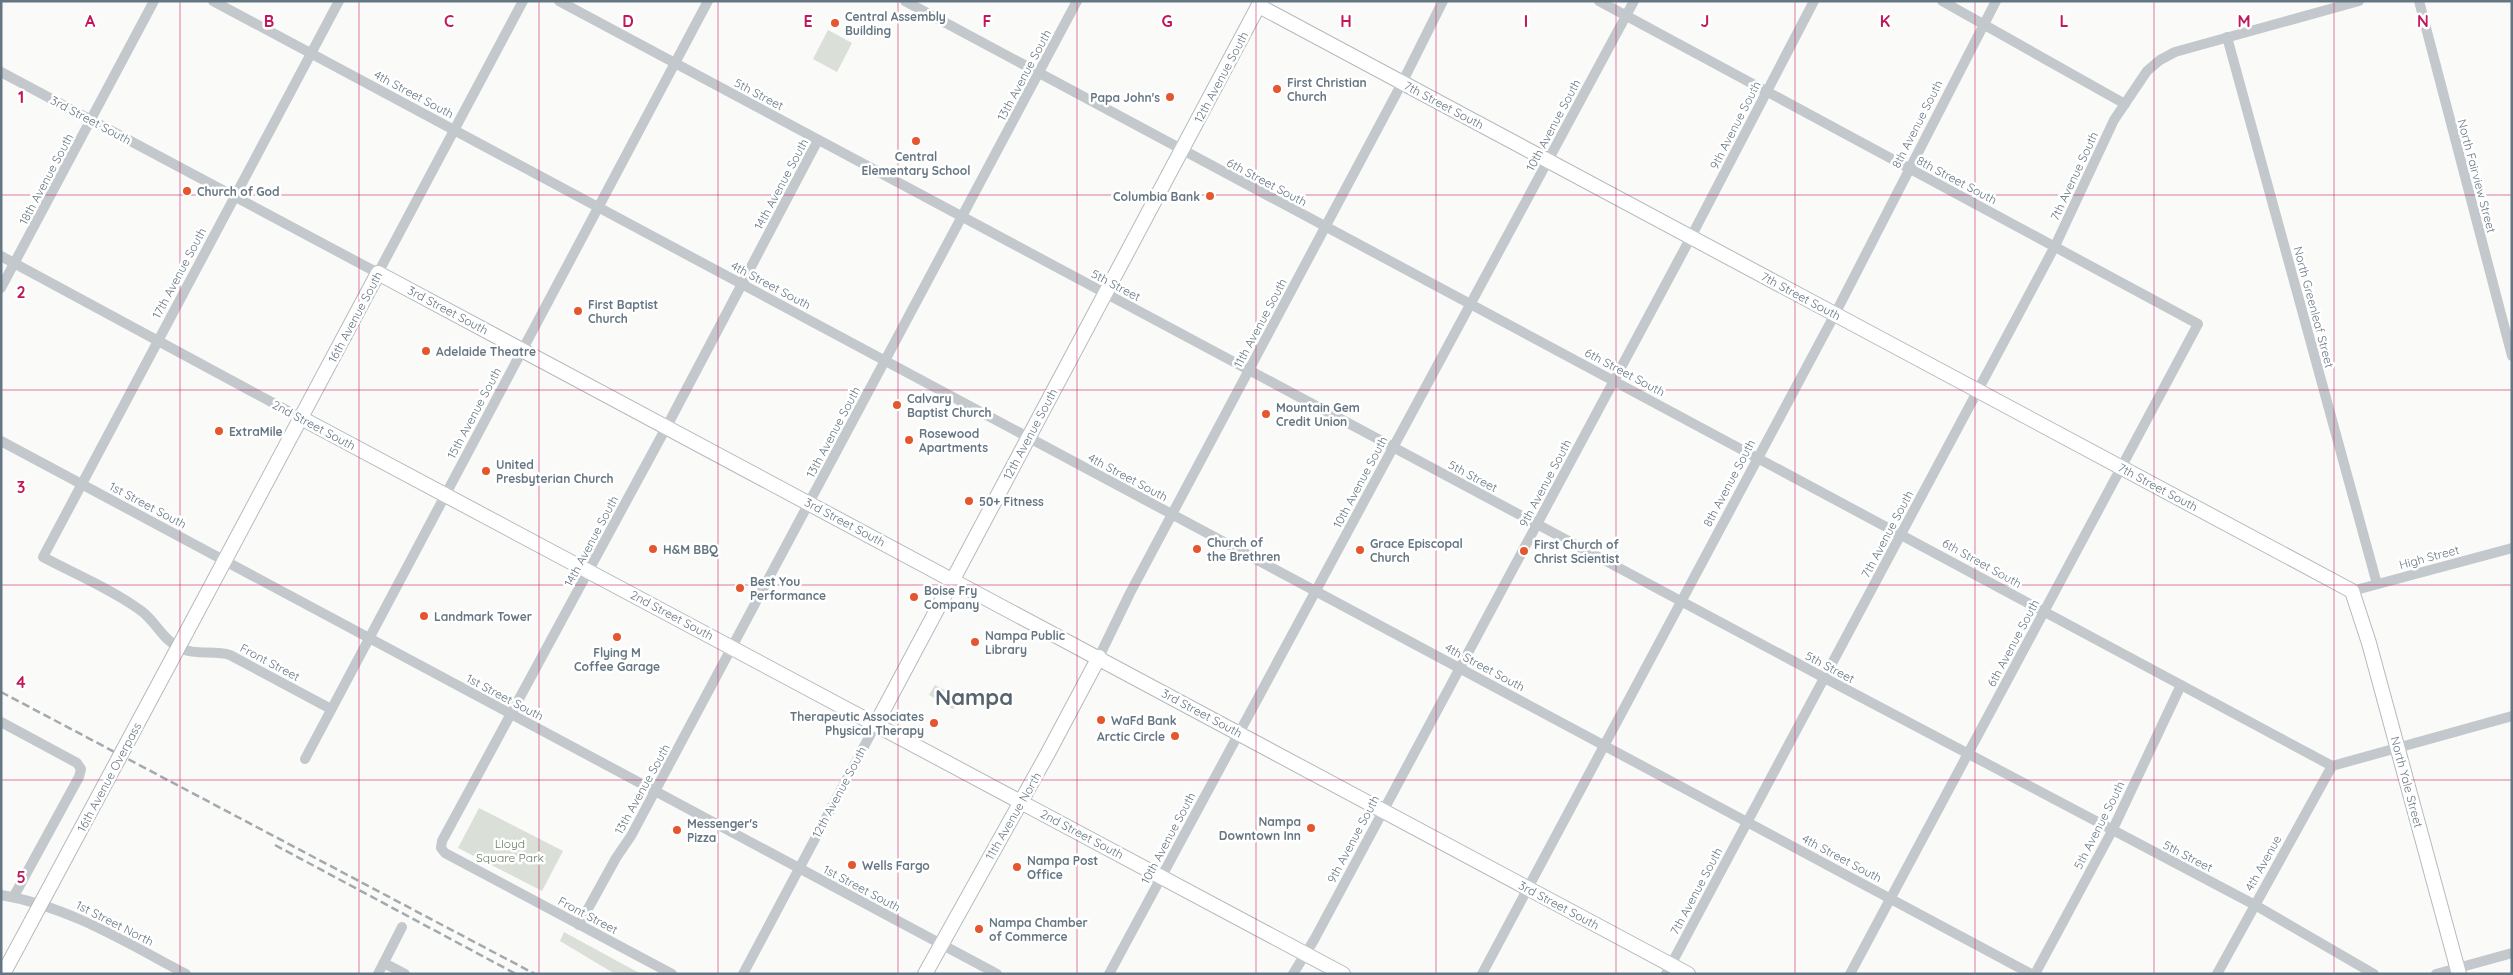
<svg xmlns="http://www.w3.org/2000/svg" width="2513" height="975" font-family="Quicksand,sans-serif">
  <rect width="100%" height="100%" fill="#fafaf8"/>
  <!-- green -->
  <g fill="#dadfd7">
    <polygon points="828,30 852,43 837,72 813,59"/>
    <polygon points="935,685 959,698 953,709 929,695"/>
    <polygon points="479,808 563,851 542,891 458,848"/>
    <polygon points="564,932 641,974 615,974 560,941"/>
  </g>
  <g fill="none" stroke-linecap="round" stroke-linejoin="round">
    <defs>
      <g id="major">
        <polyline points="1259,6 2352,591 2369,643 2459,974"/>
        <polyline points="301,418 1343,974"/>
        <polyline points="186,633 378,273 1688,974"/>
        <polyline points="876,724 1261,1"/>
        <polyline points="3,974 31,922"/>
        <polyline points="925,974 1048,753 1099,657"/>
      </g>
    </defs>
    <!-- major casing -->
    <use href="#major" stroke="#b5babe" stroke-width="16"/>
    <!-- minor -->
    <g stroke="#c3c8cc" stroke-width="10">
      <polyline points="213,1 2031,974"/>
      <polyline points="559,1 1836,684 2255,905 2374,974"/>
      <polyline points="905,1 2332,766"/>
      <polyline points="1599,1 2198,324 1850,974"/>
      <polyline points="1942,1 2125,104"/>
      <polyline points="2419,1 2512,356"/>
      <polyline points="2227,37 2377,584"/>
      <polyline points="1,72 378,273 523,1"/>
      <polyline points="1,256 301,418"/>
      <polyline points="1,288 154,1"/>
      <polyline points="1,441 997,974"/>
      <polyline points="2352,591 2512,548"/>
      <polyline points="1099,657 1130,593 1402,83 1443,1"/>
      <path d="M331,709L230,655C214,650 193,656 178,647C162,639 155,620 140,610C111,589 75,574 43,557L339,1"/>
      <polyline points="1,722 77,763 81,769 79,777 14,896"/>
      <polyline points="305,759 708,1"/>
      <polyline points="2332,766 2512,716"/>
      <path d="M1,895C68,906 127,943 186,974"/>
      <polyline points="579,925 616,858 631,836 1077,1"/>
      <polyline points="384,963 405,974"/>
      <polyline points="378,974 402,927"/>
      <polyline points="672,974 445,853 441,848 442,841 667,426 818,140"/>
      <polyline points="743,974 876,724"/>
      <polyline points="1109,974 1634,1"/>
      <polyline points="1293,974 1314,940 1691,237 1814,1"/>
      <polyline points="1482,974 1835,314 1996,1"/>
      <polyline points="1666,974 2055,246 2114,120 2147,71 2160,60 2175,52 2359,1"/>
      <polyline points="2035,974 2112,831 2181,685"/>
      <polyline points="2217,974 2332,766"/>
      <polyline points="2436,974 2512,953"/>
    </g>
    <!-- major -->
    <use href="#major" stroke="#fff" stroke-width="14"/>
    <!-- rail -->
    <g stroke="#a2aab0" stroke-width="2.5" stroke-dasharray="8 4" stroke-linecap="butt">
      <polyline points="1,692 535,974"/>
      <polyline points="275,845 516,974"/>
    </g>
    <defs>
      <polyline id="major-bridge" points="31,922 186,633"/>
    </defs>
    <!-- major-bridge casing -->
    <use href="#major-bridge" stroke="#b5babe" stroke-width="16" stroke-linecap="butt"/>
    <!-- major-bridge -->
    <use href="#major-bridge" stroke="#fff" stroke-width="14"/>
  </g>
  <!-- grid -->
  <path fill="none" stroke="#c2185b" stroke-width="1" stroke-opacity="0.55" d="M180,1V974M359,1V974M539,1V974M718,1V974M898,1V974M1077,1V974M1256,1V974M1436,1V974M1616,1V974M1795,1V974M1975,1V974M2154,1V974M2334,1V974M1,195H2512M1,390H2512M1,585H2512M1,780H2512"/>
  <!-- markers -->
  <g fill="#e4572e" stroke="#fff" stroke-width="2">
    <circle cx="835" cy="23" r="5"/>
    <circle cx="1277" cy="89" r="5"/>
    <circle cx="1170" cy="97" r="5"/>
    <circle cx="916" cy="141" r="5"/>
    <circle cx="187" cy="191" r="5"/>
    <circle cx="1210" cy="196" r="5"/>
    <circle cx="578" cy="311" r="5"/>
    <circle cx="426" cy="351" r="5"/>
    <circle cx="897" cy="405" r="5"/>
    <circle cx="1266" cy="414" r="5"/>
    <circle cx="219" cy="431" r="5"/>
    <circle cx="909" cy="440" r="5"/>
    <circle cx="486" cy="471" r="5"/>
    <circle cx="969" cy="501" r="5"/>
    <circle cx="653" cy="549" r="5"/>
    <circle cx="1197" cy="549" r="5"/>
    <circle cx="1360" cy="550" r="5"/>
    <circle cx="1524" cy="551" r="5"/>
    <circle cx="740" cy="588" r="5"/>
    <circle cx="914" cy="597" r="5"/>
    <circle cx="424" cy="616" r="5"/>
    <circle cx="617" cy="637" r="5"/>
    <circle cx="975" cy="642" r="5"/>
    <circle cx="1101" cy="720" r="5"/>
    <circle cx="934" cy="723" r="5"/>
    <circle cx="1175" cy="736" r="5"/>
    <circle cx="1311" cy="828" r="5"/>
    <circle cx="677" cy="830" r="5"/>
    <circle cx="852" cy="865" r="5"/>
    <circle cx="1017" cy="867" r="5"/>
    <circle cx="979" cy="929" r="5"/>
  </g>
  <g text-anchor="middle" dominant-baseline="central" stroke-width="5" stroke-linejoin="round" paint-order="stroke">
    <!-- poi labels -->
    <g font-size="12" font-weight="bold" fill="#657683" stroke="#fff" text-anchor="start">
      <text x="845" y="16">Central Assembly<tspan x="845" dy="14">Building</tspan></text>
      <text x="1287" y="82">First Christian<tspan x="1287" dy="14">Church</tspan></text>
      <text x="1160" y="97" text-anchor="end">Papa John's</text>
      <text x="916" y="156" text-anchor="middle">Central<tspan x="916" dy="14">Elementary School</tspan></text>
      <text x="197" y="191">Church of God</text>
      <text x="1200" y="196" text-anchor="end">Columbia Bank</text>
      <text x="588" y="304">First Baptist<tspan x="588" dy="14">Church</tspan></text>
      <text x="436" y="351">Adelaide Theatre</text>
      <text x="907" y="398">Calvary<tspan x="907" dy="14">Baptist Church</tspan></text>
      <text x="1276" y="407">Mountain Gem<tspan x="1276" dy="14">Credit Union</tspan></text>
      <text x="229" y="431">ExtraMile</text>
      <text x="919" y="433">Rosewood<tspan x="919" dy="14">Apartments</tspan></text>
      <text x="496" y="464">United<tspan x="496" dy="14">Presbyterian Church</tspan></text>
      <text x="979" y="501">50+ Fitness</text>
      <text x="1207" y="542">Church of<tspan x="1207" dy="14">the Brethren</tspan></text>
      <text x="1370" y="543">Grace Episcopal<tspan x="1370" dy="14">Church</tspan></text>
      <text x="1534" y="544">First Church of<tspan x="1534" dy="14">Christ Scientist</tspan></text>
      <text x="663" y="549">H&amp;M BBQ</text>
      <text x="750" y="581">Best You<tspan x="750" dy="14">Performance</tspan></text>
      <text x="924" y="590">Boise Fry<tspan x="924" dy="14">Company</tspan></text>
      <text x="434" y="616">Landmark Tower</text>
      <text x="985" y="635">Nampa Public<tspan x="985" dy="14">Library</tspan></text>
      <text x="617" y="652" text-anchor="middle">Flying M<tspan x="617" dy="14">Coffee Garage</tspan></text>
      <text x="924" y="716" text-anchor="end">Therapeutic Associates<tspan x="924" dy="14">Physical Therapy</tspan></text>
      <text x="1111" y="720">WaFd Bank</text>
      <text x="1165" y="736" text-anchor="end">Arctic Circle</text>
      <text x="1301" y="821" text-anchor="end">Nampa<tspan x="1301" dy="14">Downtown Inn</tspan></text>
      <text x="687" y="823">Messenger's<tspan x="687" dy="14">Pizza</tspan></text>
      <text x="1027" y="860">Nampa Post<tspan x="1027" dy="14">Office</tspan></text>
      <text x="862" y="865">Wells Fargo</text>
      <text x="989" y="922">Nampa Chamber<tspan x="989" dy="14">of Commerce</tspan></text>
    </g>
    <!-- street labels -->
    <g font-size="12" fill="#657683" stroke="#fff">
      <text transform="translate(1024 75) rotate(-62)">13th Avenue South</text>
      <text transform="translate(1221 77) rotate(-62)">12th Avenue South</text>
      <text transform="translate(414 94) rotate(28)">4th Street South</text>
      <text transform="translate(759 94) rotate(28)">5th Street</text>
      <text transform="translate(1444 105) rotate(28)">7th Street South</text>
      <text transform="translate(91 120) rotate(28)">3rd Street South</text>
      <text transform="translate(1917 124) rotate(-63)">8th Avenue South</text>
      <text transform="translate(1553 125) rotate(-62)">10th Avenue South</text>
      <text transform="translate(1735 125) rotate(-63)">9th Avenue South</text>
      <text transform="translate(2074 176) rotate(-65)">7th Avenue South</text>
      <text transform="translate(2477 176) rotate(75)">North Fairview Street</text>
      <text transform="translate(46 179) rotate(-62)">18th Avenue South</text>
      <text transform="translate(1957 180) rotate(28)">8th Street South</text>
      <text transform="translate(1267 182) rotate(28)">6th Street South</text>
      <text transform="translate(781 184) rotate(-62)">14th Avenue South</text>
      <text transform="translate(179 273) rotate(-62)">17th Avenue South</text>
      <text transform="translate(771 285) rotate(28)">4th Street South</text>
      <text transform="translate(1116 285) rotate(28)">5th Street</text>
      <text transform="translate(1801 296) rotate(28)">7th Street South</text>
      <text transform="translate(2314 307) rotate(75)">North Greenleaf Street</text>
      <text transform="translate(448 310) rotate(28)">3rd Street South</text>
      <text transform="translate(355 317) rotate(-62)">16th Avenue South</text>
      <text transform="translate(1260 323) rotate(-62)">11th Avenue South</text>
      <text transform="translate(1625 372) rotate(28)">6th Street South</text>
      <text transform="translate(474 413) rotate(-62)">15th Avenue South</text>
      <text transform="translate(314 425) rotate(28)">2nd Street South</text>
      <text transform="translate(833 432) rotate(-62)">13th Avenue South</text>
      <text transform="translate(1030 434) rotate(-62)">12th Avenue South</text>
      <text transform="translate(1473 476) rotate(28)">5th Street</text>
      <text transform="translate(1128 477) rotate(28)">4th Street South</text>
      <text transform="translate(1360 482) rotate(-62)">10th Avenue South</text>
      <text transform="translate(1545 483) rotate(-62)">9th Avenue South</text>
      <text transform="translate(1729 483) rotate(-62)">8th Avenue South</text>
      <text transform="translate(2158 487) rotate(28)">7th Street South</text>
      <text transform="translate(148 505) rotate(28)">1st Street South</text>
      <text transform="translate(845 522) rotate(28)">3rd Street South</text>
      <text transform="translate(1887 534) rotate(-62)">7th Avenue South</text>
      <text transform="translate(591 541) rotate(-62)">14th Avenue South</text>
      <text transform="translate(2429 557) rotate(-15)">High Street</text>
      <text transform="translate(1982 563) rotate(29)">6th Street South</text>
      <text transform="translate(672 615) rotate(28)">2nd Street South</text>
      <text transform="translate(2013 643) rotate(-62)">6th Avenue South</text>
      <text transform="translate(270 662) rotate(28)">Front Street</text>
      <text transform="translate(1485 667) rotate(28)">4th Street South</text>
      <text transform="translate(1830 667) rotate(28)">5th Street</text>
      <text transform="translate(505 697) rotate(28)">1st Street South</text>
      <text transform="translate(1202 713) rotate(28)">3rd Street South</text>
      <text transform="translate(109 777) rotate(-62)">16th Avenue Overpass</text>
      <text transform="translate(2407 782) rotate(75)">North Yale Street</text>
      <text transform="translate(642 789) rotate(-61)">13th Avenue South</text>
      <text transform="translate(839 792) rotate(-62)">12th Avenue South</text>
      <text transform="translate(1013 816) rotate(-60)">11th Avenue North</text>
      <text transform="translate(2099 825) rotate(-63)">5th Avenue South</text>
      <text transform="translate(1082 834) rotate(28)">2nd Street South</text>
      <text transform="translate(1168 838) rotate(-62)">10th Avenue South</text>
      <text transform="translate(1353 839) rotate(-62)">9th Avenue South</text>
      <text transform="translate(2188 856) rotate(27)">5th Street</text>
      <text transform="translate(1842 858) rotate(28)">4th Street South</text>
      <text transform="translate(2263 863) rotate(-61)">4th Avenue</text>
      <text transform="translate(862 888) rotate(28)">1st Street South</text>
      <text transform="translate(1696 891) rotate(-62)">7th Avenue South</text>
      <text transform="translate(1559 905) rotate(28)">3rd Street South</text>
      <text transform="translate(588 915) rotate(28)">Front Street</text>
      <text transform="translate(115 923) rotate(27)">1st Street North</text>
    </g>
    <!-- park labels -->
    <g font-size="12" fill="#687a64" stroke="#fff">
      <text x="510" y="843">Lloyd<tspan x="510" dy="14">Square Park</tspan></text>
    </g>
    <!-- town labels -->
    <g font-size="22" font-weight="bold" fill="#57646e" stroke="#fff">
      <text x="974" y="697">Nampa</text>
    </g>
  </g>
  <g font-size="16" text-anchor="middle" font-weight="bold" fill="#c2185b" stroke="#fff" stroke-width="5" stroke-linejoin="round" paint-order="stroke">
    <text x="90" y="27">A</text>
    <text x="269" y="27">B</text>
    <text x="449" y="27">C</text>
    <text x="628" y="27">D</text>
    <text x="808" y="27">E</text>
    <text x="987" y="27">F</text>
    <text x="1167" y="27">G</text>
    <text x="1346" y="27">H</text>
    <text x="1526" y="27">I</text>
    <text x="1705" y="27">J</text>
    <text x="1885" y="27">K</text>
    <text x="2064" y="27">L</text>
    <text x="2244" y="27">M</text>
    <text x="2423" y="27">N</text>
    <text x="21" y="103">1</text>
    <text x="21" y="298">2</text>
    <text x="21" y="493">3</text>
    <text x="21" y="688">4</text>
    <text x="21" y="883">5</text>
  </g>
  <!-- border -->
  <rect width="2513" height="975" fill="none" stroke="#657683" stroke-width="5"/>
</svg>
